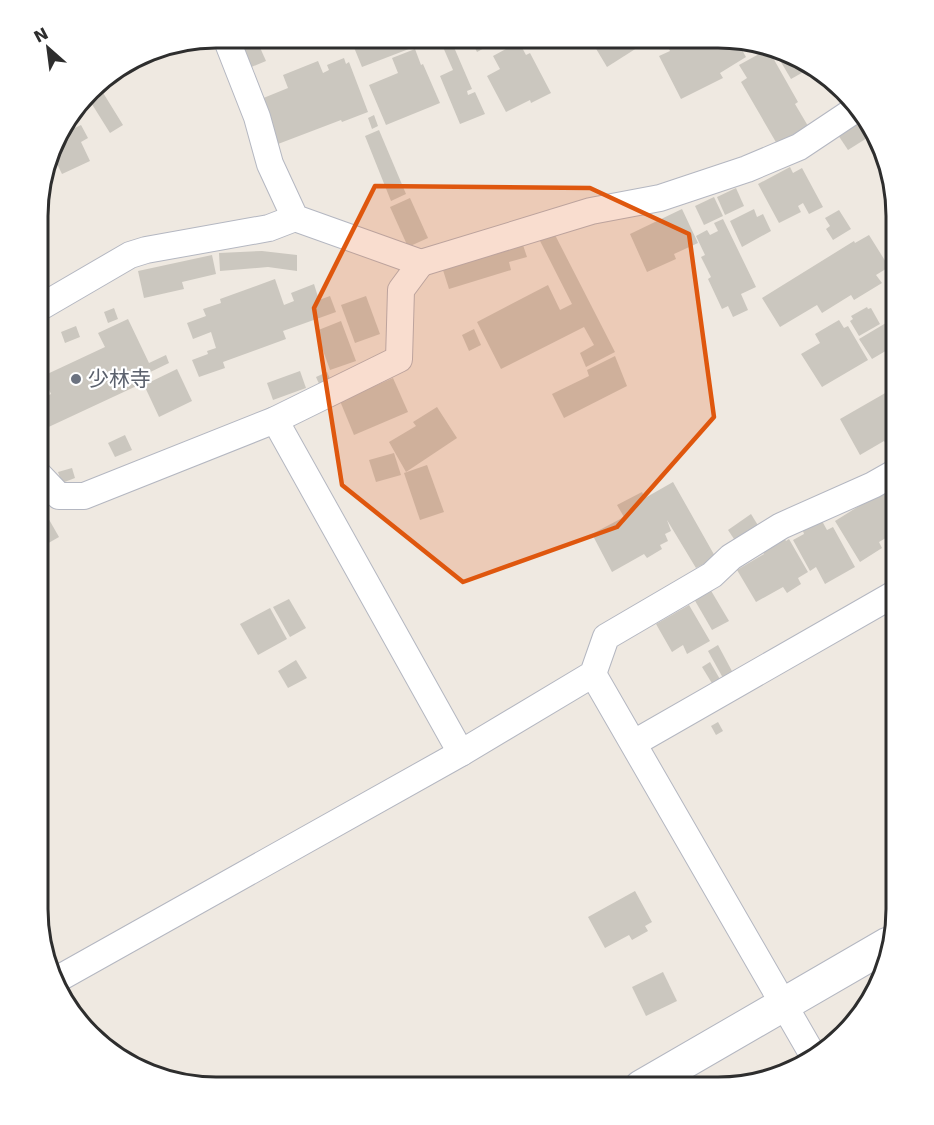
<svg xmlns="http://www.w3.org/2000/svg" width="934" height="1125" font-family="'DejaVu Sans','Noto Sans JP',sans-serif">
  <rect width="100%" height="100%" fill="#efe9e1"/>
  <!-- building -->
  <g fill="#cbc7bf">
    <polygon points="370,38 425,38 427,42 362,67 353,45"/>
    <polygon points="439,38 450,38 472,89 467,91 468,95 475,92 485,114 460,124 440,76 453,70"/>
    <polygon points="470,38 503,38 477,52"/>
    <polygon points="596,39 651,39 607,67 592,42"/>
    <polygon points="679,39 736,39 746,57 720,73 723,78 681,99 659,56 670,51 667,45"/>
    <polygon points="519,42 526,55 530,53 551,93 531,103 530,100 506,112 487,76 500,69 493,56"/>
    <polygon points="258,43 266,61 249,68 241,50"/>
    <polygon points="415,49 421,65 423,64 440,103 386,125 369,85 398,73 392,58"/>
    <polygon points="768,49 798,102 795,104 808,126 777,144 741,82 747,78 739,65"/>
    <polygon points="775,52 814,66 791,79"/>
    <polygon points="344,58 346,64 349,62 368,112 342,122 341,120 278,144 261,99 288,88 283,75 318,61 323,73 329,70 327,65"/>
    <polygon points="97,83 123,125 110,133 90,101 78,106"/>
    <polygon points="374,115 378,126 372,129 368,118"/>
    <polygon points="864,117 873,127 875,133 848,150 838,135"/>
    <polygon points="81,125 88,138 81,142 90,161 62,174 52,154 63,147 58,136"/>
    <polygon points="379,130 406,194 391,201 365,136"/>
    <polygon points="790,167 793,173 802,168 823,207 809,214 803,203 798,206 801,212 779,223 758,184"/>
    <polygon points="736,188 744,206 725,215 717,197"/>
    <polygon points="714,197 723,216 704,225 695,206"/>
    <polygon points="410,198 428,238 408,247 390,207"/>
    <polygon points="682,209 698,243 674,254 676,259 647,272 630,234"/>
    <polygon points="754,209 757,217 763,214 771,231 742,247 730,221"/>
    <polygon points="839,210 851,229 833,240 826,229 830,226 825,218"/>
    <polygon points="723,219 756,287 741,294 748,310 733,317 728,306 722,309 708,279 711,277 701,257 705,255 696,236 707,230 710,235 718,231 714,223"/>
    <polygon points="553,231 615,352 586,367 580,353 594,345 584,327 501,369 477,322 548,285 560,310 572,304 538,237"/>
    <polygon points="869,235 889,267 876,275 882,283 854,300 851,295 822,313 817,305 780,327 762,298 854,241 855,243"/>
    <polygon points="522,242 527,257 509,262 511,270 449,289 442,267"/>
    <polygon points="262,251 297,255 297,271 268,267 220,271 219,253"/>
    <polygon points="212,255 216,274 182,282 184,289 144,298 138,271"/>
    <polygon points="275,279 284,305 294,301 291,293 314,284 319,300 330,296 336,312 283,331 286,339 223,362 225,368 199,377 192,360 208,354 207,351 216,348 211,332 193,339 187,323 206,316 203,309 221,303 220,299"/>
    <polygon points="366,296 380,334 355,343 341,305"/>
    <polygon points="867,307 868,309 871,308 880,324 859,336 850,321 853,319 851,316"/>
    <polygon points="114,308 118,319 108,323 104,312"/>
    <polygon points="896,317 896,362 889,349 872,359 859,339"/>
    <polygon points="128,319 149,363 166,355 169,363 140,377 143,383 40,431 39,427 39,400 51,394 43,376 105,347 98,333"/>
    <polygon points="839,320 844,328 848,326 868,360 822,387 801,354 820,343 815,334"/>
    <polygon points="341,321 356,361 330,370 316,331"/>
    <polygon points="76,326 80,337 65,343 61,332"/>
    <polygon points="474,329 481,345 469,351 462,335"/>
    <polygon points="615,356 627,386 564,418 552,394 589,376 587,370"/>
    <polygon points="177,369 192,401 159,417 144,385"/>
    <polygon points="300,371 306,388 273,400 267,383"/>
    <polygon points="327,372 331,381 320,386 316,377"/>
    <polygon points="393,378 408,412 354,435 340,401"/>
    <polygon points="887,392 896,408 896,439 886,444 884,441 860,455 840,419"/>
    <polygon points="437,407 457,438 406,472 389,442 416,426 413,422"/>
    <polygon points="125,435 132,450 115,457 108,443"/>
    <polygon points="394,453 401,475 376,482 369,460"/>
    <polygon points="427,465 444,512 420,520 404,473"/>
    <polygon points="72,468 75,478 62,483 58,472"/>
    <polygon points="673,482 716,558 696,568 667,520 671,531 665,534 668,541 660,545 662,549 647,558 644,554 612,572 592,534 624,517 617,505 642,492 645,498"/>
    <polygon points="896,483 896,532 879,542 882,548 860,562 835,521"/>
    <polygon points="751,514 759,527 736,542 728,530"/>
    <polygon points="47,516 59,537 38,549 38,521"/>
    <polygon points="822,521 827,530 833,527 855,567 825,584 816,567 810,571 793,540 804,534 803,531"/>
    <polygon points="783,536 786,541 789,539 808,572 798,578 801,584 787,593 783,587 756,602 737,570 764,554 761,548"/>
    <polygon points="710,589 729,621 712,630 694,599"/>
    <polygon points="289,599 306,628 290,637 273,607"/>
    <polygon points="689,605 710,641 687,654 683,645 672,652 656,624"/>
    <polygon points="270,608 287,639 258,655 240,624"/>
    <polygon points="718,645 733,673 723,678 708,651"/>
    <polygon points="296,660 307,678 288,688 278,671"/>
    <polygon points="710,662 721,681 713,685 702,667"/>
    <polygon points="718,722 723,731 716,735 711,726"/>
    <polygon points="635,891 652,922 645,926 648,931 632,940 629,935 605,948 588,917"/>
    <polygon points="663,972 677,1001 646,1016 632,987"/>
  </g>
  <g fill="none" stroke-linecap="round" stroke-linejoin="round">
    <defs>
      <g id="street">
        <polyline points="226,38 257,117 270,164 295,218 421,263 591,211 660,198 747,169 799,147 856,109"/>
        <polyline points="39,308 130,255 146,250 269,228 295,218"/>
        <polyline points="275,420 461,753"/>
        <polyline points="38,474 59,496 84,496 275,420 399,359 401,290 421,263"/>
        <polyline points="593,674 814,1057"/>
        <polyline points="634,743 896,593"/>
        <polyline points="56,980 461,753 593,674 606,637 712,575 731,557 781,526 873,485 896,472"/>
      </g>
      <polyline id="secondary" points="641,1087 888,944"/>
    </defs>
    <!-- street casing -->
    <use href="#street" stroke="#b4b7c1" stroke-width="28"/>
    <!-- secondary casing -->
    <use href="#secondary" stroke="#b4b7c1" stroke-width="35"/>
    <!-- street -->
    <use href="#street" stroke="#fff" stroke-width="26"/>
    <!-- secondary -->
    <use href="#secondary" stroke="#fff" stroke-width="33"/>
  </g>
  <!-- marked area -->
  <path fill="#df570e" fill-opacity="0.2" stroke="#df570e" stroke-width="4.5" stroke-linejoin="round" d="M375,186L590,188L689,234L714,417L617,527L463,582L342,485L314,308Z"/>
  <!-- markers -->
  <circle fill="#6b7280" stroke="#fff" stroke-width="2" cx="76" cy="379" r="6"/>
  <g text-anchor="middle" dominant-baseline="central" stroke-width="4.5" stroke-linejoin="round" paint-order="stroke">
    <!-- worship labels -->
    <g font-size="21" fill="#5b616d" stroke="#fff" text-anchor="start">
      <text x="88" y="379">少林寺</text>
    </g>
  </g>
  <!-- crop -->
  <path d="M0 0H934V1125H0ZM216 48H718A168 168 0 0 1 886 216V909A168 168 0 0 1 718 1077H216A168 168 0 0 1 48 909V216A168 168 0 0 1 216 48Z" fill="#fff" fill-rule="evenodd"/>
  <path fill="none" stroke="#2e2e2e" stroke-width="3" d="M216 48H718A168 168 0 0 1 886 216V909A168 168 0 0 1 718 1077H216A168 168 0 0 1 48 909V216A168 168 0 0 1 216 48Z"/>
  <!-- north arrow -->
  <g transform="translate(48 48) rotate(332)" stroke="#ffffff" stroke-width="4.5" paint-order="stroke">
  <path d="M0-4.5L10 22L0 15L-10 22Z" fill="#2e2e2e"/>
  <text y="-9" font-size="16" font-weight="bold" text-anchor="middle" fill="#2e2e2e">N</text>
  </g>
</svg>
